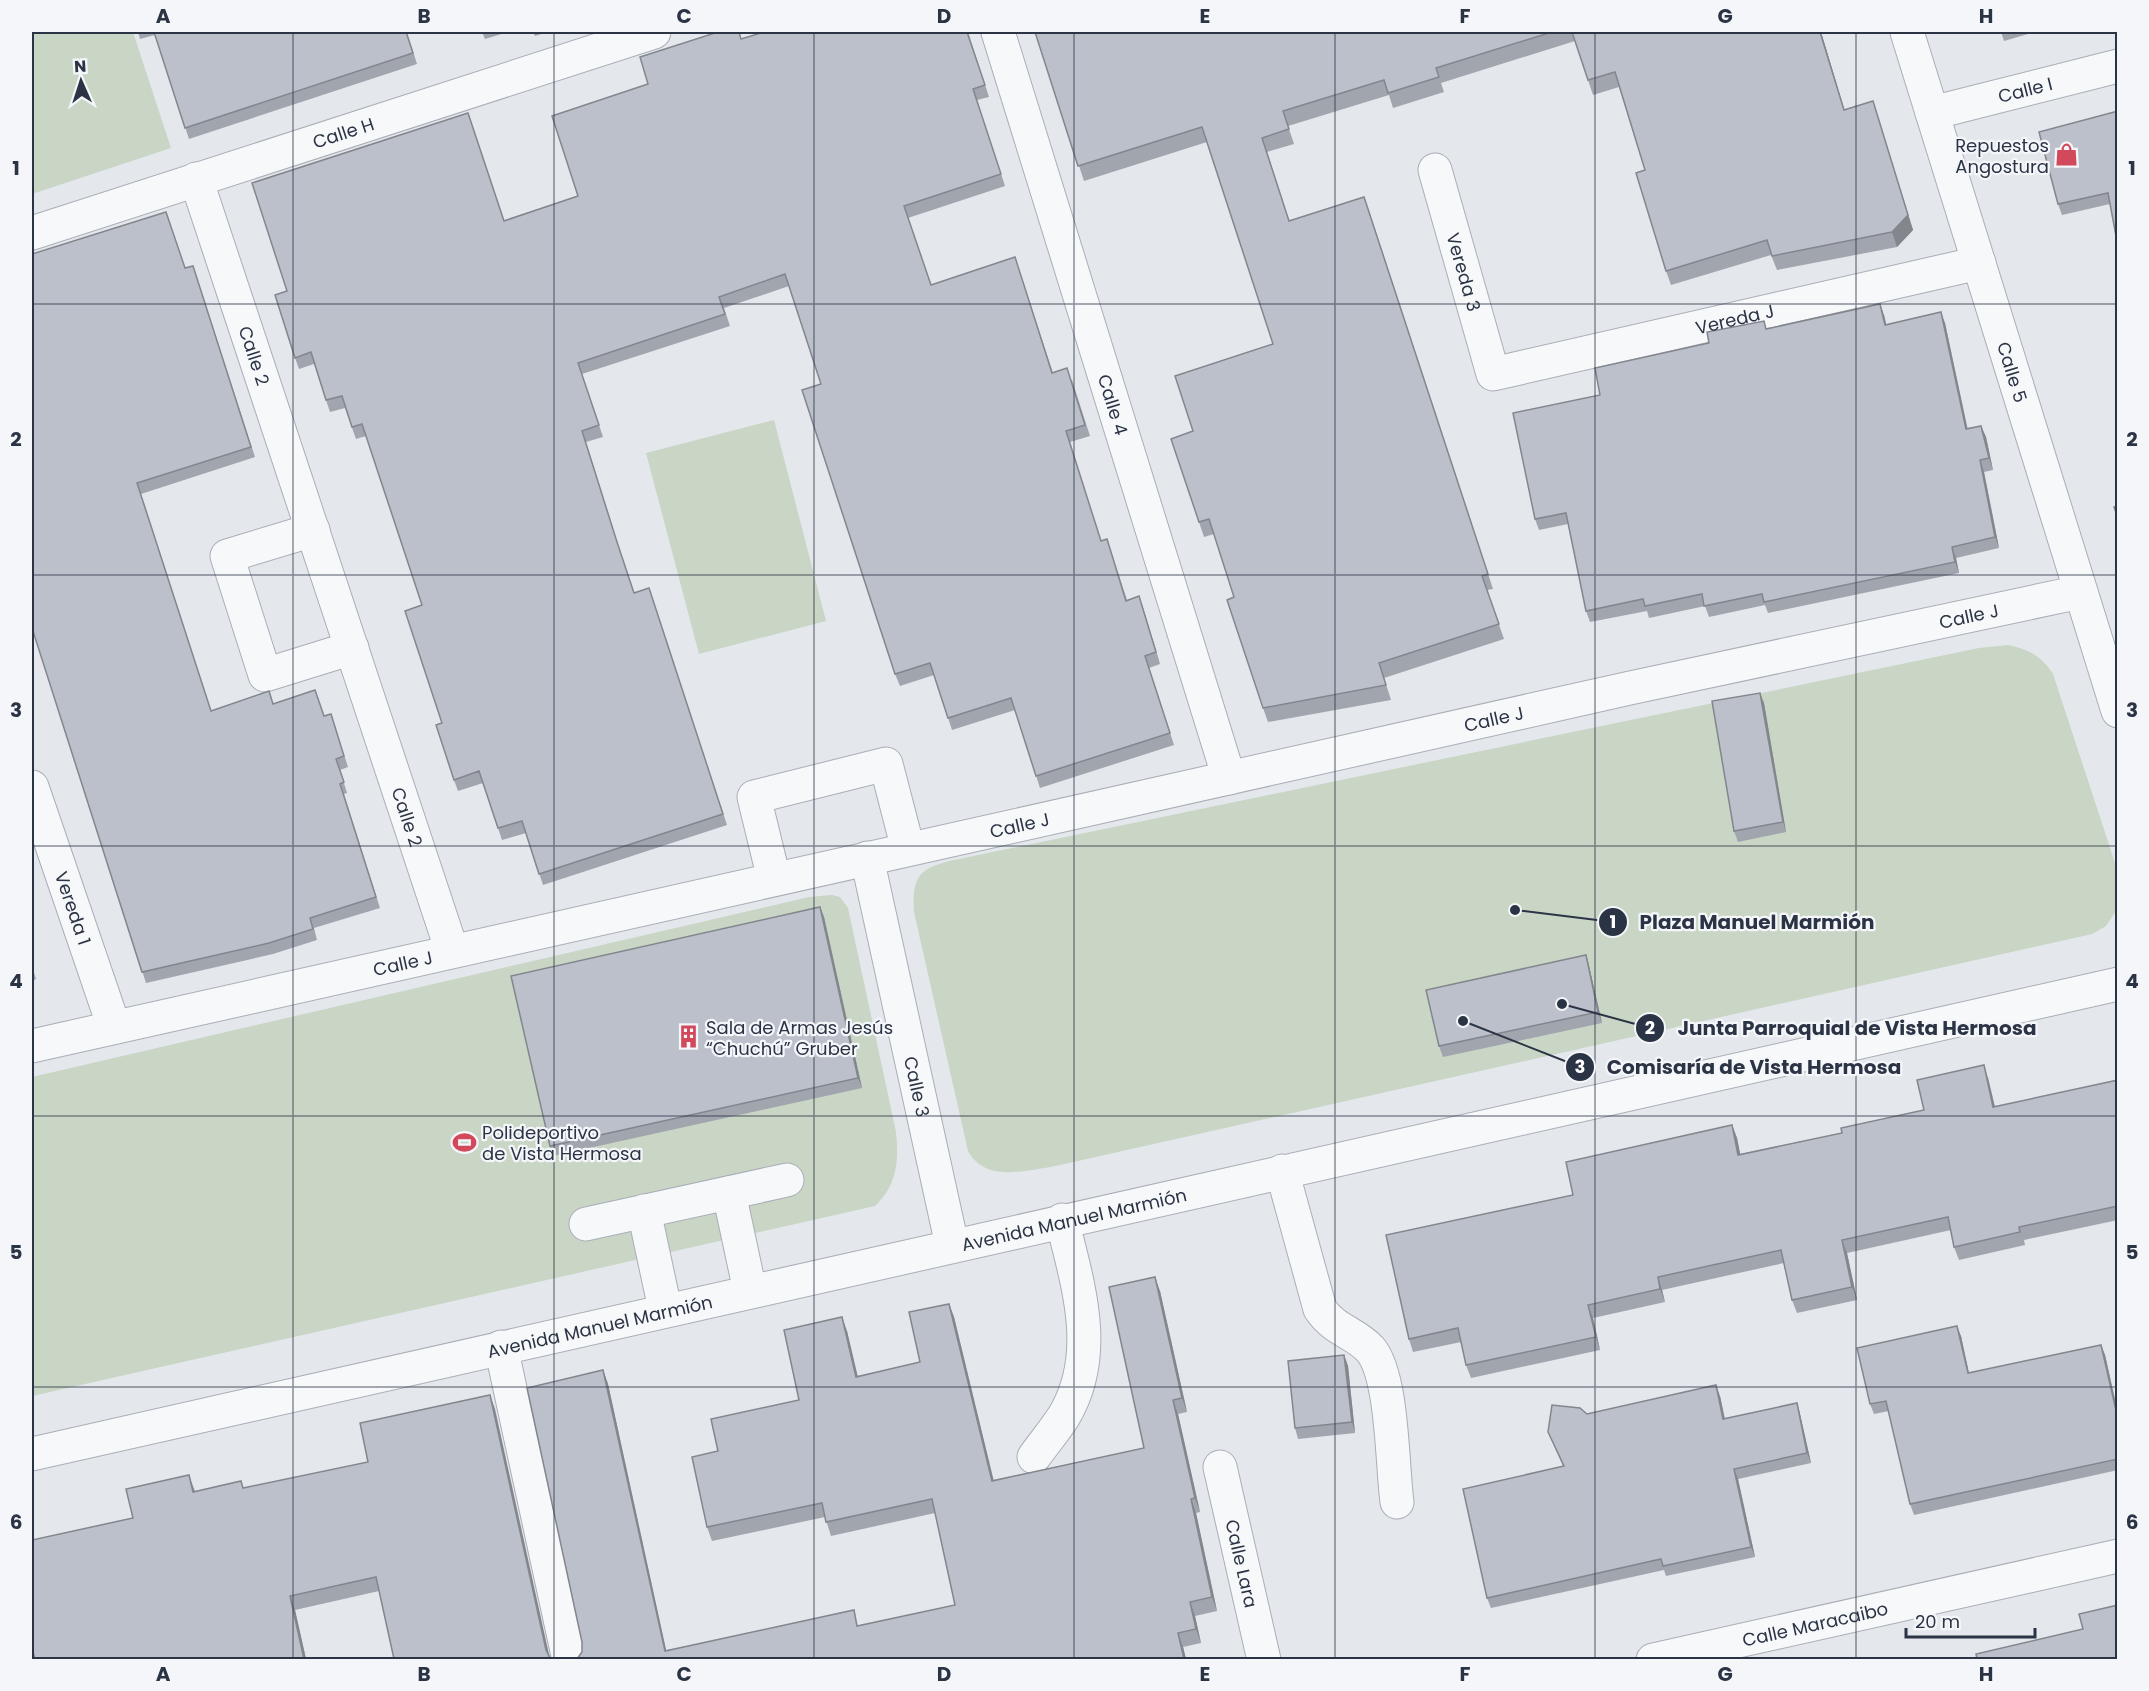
<svg xmlns="http://www.w3.org/2000/svg" width="2149" height="1691" font-family="Poppins,sans-serif">
  <rect width="100%" height="100%" fill="#e4e7ec"/>
  <!-- green -->
  <g fill="#c9d6c5">
    <polygon points="32,32 133,32 171,148 32,194"/>
    <polygon points="774,420 826,621 699,654 646,453"/>
    <path d="M2008,645C2028,649 2042,656 2053,674L2118,872V908L2106,926L2092,934L1051,1167C1022,1171 985,1182 968,1151L914,912C912,876 919,868 954,860L1979,648Z"/>
    <path d="M832,895L840,897L848,908L896,1132C899,1161 897,1185 875,1206L32,1396V1077L809,897Z"/>
  </g>
  <g fill="none" stroke-linecap="round" stroke-linejoin="round">
    <defs>
      <g id="minor">
        <path id="s1" d="M998,32L1229,778"/>
        <path id="s2" d="M1907,32L2118,711"/>
        <path id="s3" d="M1932,113L2118,66"/>
        <path id="s4" d="M1435,170L1493,374L1979,263"/>
        <path id="s5" d="M196,179L452,951"/>
        <path id="s6" d="M32,233L654,32"/>
        <polyline points="313,530 227,556 265,675 352,648"/>
        <path id="s7" d="M32,787L114,1027"/>
        <path id="s8" d="M867,858L952,1245"/>
        <polyline points="774,879 754,797 886,764 908,849"/>
        <path id="s9" d="M32,1046L1630,688L2080,592"/>
        <path d="M1282,1171L1320,1309C1335,1331 1354,1332 1370,1349C1393,1375 1392,1466 1397,1502"/>
        <polyline points="729,1193 750,1291"/>
        <polyline points="644,1211 665,1309"/>
        <polyline points="586,1224 787,1180"/>
        <polyline points="501,1347 569,1660"/>
        <path id="s10" d="M32,1454L2118,984"/>
        <path d="M1034,1457C1044,1443 1055,1430 1064,1416C1101,1354 1078,1285 1062,1220"/>
        <path id="s11" d="M1220,1467L1264,1660"/>
        <path id="s12" d="M1653,1660L2118,1556"/>
      </g>
    </defs>
    <!-- minor casing -->
    <use href="#minor" stroke="#a9aeb7" stroke-width="35"/>
    <!-- minor -->
    <use href="#minor" stroke="#f7f8fa" stroke-width="33"/>
  </g>
  <!-- wall -->
  <g fill="#a1a5ae">
    <polygon points="138,32 407,32 417,64 189,139 155,35 140,39"/>
    <polygon points="482,32 508,32 485,39"/>
    <polygon points="533,32 548,32 535,36"/>
    <polygon points="968,32 989,97 977,100 1005,186 908,218 931,285 1019,269 1053,373 1072,380 1090,436 1070,442 1101,541 1107,539 1127,600 1139,596 1143,608 1160,664 1149,668 1174,745 1040,788 1015,710 952,730 934,675 900,686 895,674 821,384 789,286 724,308 730,326 582,374 603,437 586,442 621,554 634,593 649,588 727,825 543,885 526,833 502,840 483,783 458,791 454,780 442,723 422,605 366,436 356,439 345,408 330,412 314,364 299,369 295,358 287,291 578,196 648,84 741,39"/>
    <polygon points="1035,32 1821,32 1844,110 1873,101 1913,230 1897,247 1777,270 1771,255 1671,285 1666,271 1645,170 1619,87 1593,95 1575,41 1441,83 1444,92 1393,108 1389,95 1288,126 1294,144 1267,152 1289,221 1364,197 1493,589 1487,590 1504,639 1384,678 1391,700 1268,722 1263,708 1234,597 1214,534 1204,537 1199,522 1193,431 1273,344 1207,142 1084,181"/>
    <polygon points="2001,32 2035,32 2004,41"/>
    <polygon points="2118,111 2118,241 2116,236 2110,204 2062,215 2058,204"/>
    <polygon points="193,266 255,457 141,494 211,711 273,704 324,716 331,714 348,767 340,770 347,793 344,794 380,908 314,928 317,940 273,954 146,983 32,628 185,268"/>
    <polygon points="1884,315 1886,324 1945,323 1967,428 1981,426 1986,437 1993,470 1984,472 1999,548 1956,558 1959,573 1768,613 1765,605 1709,617 1705,606 1649,618 1647,611 1590,622 1586,611 1568,524 1539,530 1535,519 1600,395 1709,343 1767,328"/>
    <polygon points="1764,703 1786,832 1738,842 1734,831"/>
    <polygon points="820,907 824,917 862,1088 553,1156 550,1146"/>
    <polygon points="1586,955 1589,966 1602,1023 1443,1057 1439,1046"/>
    <polygon points="32,966 36,979 32,981"/>
    <polygon points="1988,1078 1995,1107 2118,1080 2118,1220 2024,1240 2025,1245 1959,1260 1954,1247 1951,1230 1847,1253 1857,1300 1797,1313 1792,1300 1784,1263 1662,1290 1665,1302 1593,1318 1600,1350 1471,1378 1466,1365 1461,1342 1413,1352 1409,1339 1573,1195 1732,1125 1737,1138 1740,1154 1842,1133 1924,1110"/>
    <polygon points="1160,1291 1187,1412 1178,1414 1200,1512 1196,1513 1217,1611 1195,1616 1201,1643 1183,1647 1186,1659 577,1659 582,1652 603,1370 608,1384 666,1650 859,1626 955,1605 935,1513 831,1536 825,1517 712,1541 707,1527 718,1451 799,1400 847,1331 857,1376 920,1362 949,1304 954,1317 993,1480 1144,1448"/>
    <polygon points="1961,1336 1969,1373 2101,1345 2105,1355 2118,1413 2118,1470 1914,1515 1910,1504 1889,1411 1874,1414 1870,1404"/>
    <polygon points="1344,1355 1348,1366 1355,1433 1298,1439 1295,1428"/>
    <polygon points="1720,1396 1725,1419 1797,1403 1800,1414 1811,1463 1738,1479 1755,1557 1666,1576 1664,1570 1491,1608 1487,1598 1563,1466 1548,1432 1587,1414"/>
    <polygon points="495,1409 379,1591 295,1610 306,1659 32,1659 32,1540 133,1518 194,1489 195,1491 244,1488 368,1462"/>
  </g>
  <!-- shaded-wall -->
  <g fill="#83868d">
    <polygon points="1820,32 1821,32 1849,125 1844,110"/>
    <polygon points="1873,101 1913,230 1897,247 1892,232"/>
    <polygon points="1262,138 1267,152 1294,236 1289,221"/>
    <polygon points="1364,197 1369,211 1493,589 1488,574"/>
    <polygon points="1880,304 1884,315 1889,336 1885,325"/>
    <polygon points="1941,312 1945,323 1970,440 1966,429"/>
    <polygon points="1981,426 1986,437 1993,470 1989,458"/>
    <polygon points="1980,460 1984,472 1999,548 1995,537"/>
    <polygon points="1952,547 1956,558 1959,573 1955,562"/>
    <polygon points="1139,596 1143,608 1160,664 1156,652"/>
    <polygon points="1760,693 1764,703 1786,832 1783,822"/>
    <polygon points="820,907 824,917 862,1088 858,1078"/>
    <polygon points="1586,955 1589,966 1602,1023 1598,1012"/>
    <polygon points="1984,1065 1988,1078 1998,1120 1993,1107"/>
    <polygon points="1732,1125 1737,1138 1743,1168 1738,1155"/>
    <polygon points="1842,1240 1847,1253 1857,1300 1852,1287"/>
    <polygon points="1155,1277 1160,1291 1187,1412 1182,1398"/>
    <polygon points="1658,1277 1662,1290 1665,1302 1660,1289"/>
    <polygon points="949,1304 954,1317 997,1494 992,1481"/>
    <polygon points="1588,1305 1593,1318 1600,1350 1596,1337"/>
    <polygon points="842,1317 847,1331 861,1390 856,1377"/>
    <polygon points="1957,1326 1961,1336 1971,1383 1968,1373"/>
    <polygon points="2101,1345 2105,1355 2118,1413 2118,1419"/>
    <polygon points="1344,1355 1348,1366 1355,1433 1352,1422"/>
    <polygon points="603,1370 608,1384 668,1659 665,1651"/>
    <polygon points="1716,1385 1720,1396 1727,1430 1723,1419"/>
    <polygon points="490,1395 495,1409 550,1659 546,1650"/>
    <polygon points="1173,1400 1178,1414 1200,1512 1195,1498"/>
    <polygon points="1797,1403 1800,1414 1811,1463 1807,1453"/>
    <polygon points="1734,1469 1738,1479 1755,1557 1751,1547"/>
    <polygon points="189,1475 194,1489 198,1506 193,1492"/>
    <polygon points="1191,1499 1196,1513 1217,1611 1212,1597"/>
    <polygon points="290,1596 295,1610 306,1659 304,1659"/>
    <polygon points="1190,1602 1195,1616 1201,1643 1196,1629"/>
    <polygon points="1178,1633 1183,1647 1186,1659 1184,1659"/>
  </g>
  <!-- building -->
  <g fill="#bbc0ca" stroke="#83868d" stroke-width="1.5">
    <polygon points="154,32 406,32 413,53 185,128"/>
    <polygon points="718,32 739,32 741,39 764,32 967,32 985,85 973,89 1001,174 904,206 931,285 1015,257 1052,373 1067,368 1085,425 1066,431 1101,541 1107,539 1126,601 1139,596 1156,652 1145,656 1170,733 1036,776 1011,698 948,718 930,663 895,674 802,390 821,384 785,274 719,297 725,314 578,363 599,425 582,431 617,542 634,593 649,588 723,814 539,874 522,821 498,828 479,771 454,780 436,725 442,723 405,611 422,605 362,424 352,427 342,396 326,400 311,352 295,358 275,295 287,291 252,183 468,113 504,221 578,196 552,116 648,84 640,57"/>
    <polygon points="1035,32 1552,32 1436,68 1439,77 1388,93 1384,80 1283,111 1289,129 1262,138 1289,221 1364,197 1488,574 1482,576 1499,624 1379,663 1386,685 1263,708 1227,600 1234,597 1209,519 1199,522 1171,439 1193,431 1175,376 1273,344 1202,127 1078,166"/>
    <polygon points="1572,32 1820,32 1844,110 1873,101 1908,215 1892,232 1772,256 1767,240 1666,271 1636,173 1645,170 1615,72 1588,80"/>
    <polygon points="2118,111 2118,236 2116,236 2108,193 2058,204 2039,132"/>
    <polygon points="166,212 185,268 193,266 251,447 137,483 211,711 269,691 273,704 315,690 324,716 331,714 344,756 336,759 344,782 340,784 376,897 310,918 313,929 269,943 142,972 32,628 32,254"/>
    <polygon points="1880,304 1885,325 1941,312 1966,429 1981,426 1989,458 1980,460 1995,537 1952,547 1955,562 1764,602 1762,594 1704,606 1702,594 1645,606 1643,599 1586,611 1566,513 1535,519 1513,413 1600,395 1595,368 1709,343 1707,332 1764,321 1766,329"/>
    <polygon points="2118,506 2118,518 2114,507"/>
    <polygon points="1760,693 1783,822 1734,831 1712,701"/>
    <polygon points="820,907 858,1078 550,1146 511,976"/>
    <polygon points="1586,955 1598,1012 1439,1046 1426,990"/>
    <polygon points="1984,1065 1993,1107 2118,1080 2118,1206 2019,1227 2020,1232 1954,1247 1948,1217 1842,1240 1852,1287 1792,1300 1781,1250 1658,1277 1660,1289 1588,1305 1596,1337 1466,1365 1458,1328 1409,1339 1386,1235 1573,1195 1566,1162 1732,1125 1738,1155 1842,1133 1841,1128 1924,1110 1917,1080"/>
    <polygon points="1155,1277 1182,1398 1173,1400 1195,1498 1191,1499 1212,1597 1190,1602 1196,1629 1178,1633 1184,1659 577,1659 582,1652 582,1642 527,1388 603,1370 665,1651 854,1610 857,1626 955,1605 932,1499 826,1522 822,1503 707,1527 692,1457 718,1451 711,1419 799,1400 784,1330 842,1317 856,1377 920,1362 909,1312 949,1304 992,1481 1144,1448 1109,1287"/>
    <polygon points="1957,1326 1968,1373 2101,1345 2118,1419 2118,1459 1910,1504 1886,1401 1870,1404 1857,1348"/>
    <polygon points="1344,1355 1352,1422 1295,1428 1288,1361"/>
    <polygon points="1716,1385 1723,1419 1797,1403 1807,1453 1734,1469 1751,1547 1663,1566 1661,1559 1487,1598 1463,1489 1564,1466 1548,1432 1552,1405 1580,1408 1587,1414"/>
    <polygon points="490,1395 546,1650 550,1658 551,1659 394,1659 376,1577 290,1596 304,1659 35,1659 33,1652 32,1652 32,1540 133,1518 126,1489 189,1475 193,1492 241,1481 243,1488 368,1462 360,1423"/>
    <polygon points="2118,1605 2118,1659 1977,1659 1976,1654 2083,1629 2079,1614"/>
  </g>
  <!-- grid -->
  <path fill="none" stroke="#2b3445" stroke-width="1.5" stroke-opacity="0.55" d="M293,32V1660M554,32V1660M814,32V1660M1074,32V1660M1335,32V1660M1595,32V1660M1856,32V1660M32,304H2118M32,575H2118M32,846H2118M32,1116H2118M32,1387H2118"/>
  <!-- icons -->
  <defs>
    <symbol id="shop-bare" viewBox="-9 -9 18 18"><path d="M-5-2.5h2.3a2.7 3.5 0 0 1 5.4 0H5L5.5 6h-11ZM-1.5-2.5h3a1.5 2.3 0 0 0-3 0Z" fill="#d1495b" stroke="#f4f6f9" stroke-width="2.5" paint-order="stroke"/></symbol>
    <symbol id="building-bare" viewBox="-9 -9 18 18"><path d="M-4-6H4V6H1V3H-1V6H-4ZM-2.5-4.3h1.7v1.8h-1.7ZM.8-4.3h1.7v1.8H.8ZM-2.5-1h1.7V.8h-1.7ZM.8-1h1.7V.8H.8Z" fill="#d1495b" stroke="#f4f6f9" stroke-width="2.5" paint-order="stroke"/></symbol>
    <symbol id="stadium-bare" viewBox="-9 -9 18 18"><path d="M0-5a6.5 5 0 1 0 0 10a6.5 5 0 1 0 0-10ZM-3.5-1.8h7v3.6h-7Z" fill="#d1495b" stroke="#f4f6f9" stroke-width="2.5" paint-order="stroke"/></symbol>
  </defs>
  <g fill-rule="evenodd">
    <use href="#shop-bare" x="2050" y="138" width="33" height="33"/>
    <use href="#building-bare" x="672" y="1020" width="33" height="33"/>
    <use href="#stadium-bare" x="448" y="1126" width="33" height="33"/>
  </g>
  <g text-anchor="middle" dominant-baseline="central" stroke-width="4.5" stroke-linejoin="round" paint-order="stroke">
    <!-- street labels -->
    <g font-size="18" fill="#2b3445" stroke="#f4f6f9">
      <text stroke="none"><textPath href="#s3" startOffset="96">Calle I</textPath></text>
      <text stroke="none"><textPath href="#s6" startOffset="327">Calle H</textPath></text>
      <text stroke="none"><textPath href="#s4" startOffset="106">Vereda 3</textPath></text>
      <text stroke="none"><textPath href="#s4" startOffset="460">Vereda J</textPath></text>
      <text stroke="none"><textPath href="#s5" startOffset="186">Calle 2</textPath></text>
      <text stroke="none"><textPath href="#s2" startOffset="356">Calle 5</textPath></text>
      <text stroke="none"><textPath href="#s1" startOffset="390">Calle 4</textPath></text>
      <text stroke="none"><textPath href="#s9" startOffset="1984">Calle J</textPath></text>
      <text stroke="none"><textPath href="#s9" startOffset="1498">Calle J</textPath></text>
      <text stroke="none"><textPath href="#s5" startOffset="672">Calle 2</textPath></text>
      <text stroke="none"><textPath href="#s9" startOffset="1012">Calle J</textPath></text>
      <text stroke="none"><textPath href="#s7" startOffset="128">Vereda 1</textPath></text>
      <text stroke="none"><textPath href="#s9" startOffset="380">Calle J</textPath></text>
      <text stroke="none"><textPath href="#s8" startOffset="234">Calle 3</textPath></text>
      <text stroke="none"><textPath href="#s10" startOffset="1068">Avenida Manuel Marmión</textPath></text>
      <text stroke="none"><textPath href="#s10" startOffset="582">Avenida Manuel Marmión</textPath></text>
      <text stroke="none"><textPath href="#s11" startOffset="99">Calle Lara</textPath></text>
      <text stroke="none"><textPath href="#s12" startOffset="166">Calle Maracaibo</textPath></text>
    </g>
    <!-- poi labels -->
    <g font-size="18" fill="#2b3445" stroke="#f4f6f9" text-anchor="start">
      <text x="2049" y="145" text-anchor="end">Repuestos<tspan x="2049" dy="21">Angostura</tspan></text>
      <text x="706" y="1027">Sala de Armas Jesús<tspan x="706" dy="21">“Chuchú” Gruber</tspan></text>
      <text x="482" y="1132">Polideportivo<tspan x="482" dy="21">de Vista Hermosa</tspan></text>
    </g>
  </g>
  <!-- callouts -->
  <path fill="none" stroke="#2b3445" stroke-width="2" d="M1515 910L1613 922M1562 1004L1650 1028M1463 1021L1580 1067"/>
  <g fill="#2b3445" stroke="#f4f6f9" stroke-width="2">
    <circle cx="1515" cy="910" r="6"/>
    <circle cx="1562" cy="1004" r="6"/>
    <circle cx="1463" cy="1021" r="6"/>
    <circle cx="1613" cy="922" r="15"/>
    <circle cx="1650" cy="1028" r="15"/>
    <circle cx="1580" cy="1067" r="15"/>
  </g>
  <g font-size="18" text-anchor="middle" font-weight="bold" fill="#fff">
    <text x="1613" y="928">1</text>
    <text x="1650" y="1034">2</text>
    <text x="1580" y="1073">3</text>
  </g>
  <g font-size="20" text-anchor="middle" font-weight="bold" fill="#2b3445" stroke="#f4f6f9" stroke-width="4.5" stroke-linejoin="round" paint-order="stroke">
    <text x="1757" y="929">Plaza Manuel Marmión</text>
    <text x="1857" y="1035">Junta Parroquial de Vista Hermosa</text>
    <text x="1754" y="1074">Comisaría de Vista Hermosa</text>
  </g>
  <!-- border -->
  <rect width="2149" height="1691" fill="none" stroke="#f4f6f9" stroke-width="66"/>
  <!-- north arrow -->
  <g transform="translate(81 81) rotate(357)" stroke="#f4f6f9" stroke-width="4.5" paint-order="stroke">
  <path d="M0-4.5L10 22L0 15L-10 22Z" fill="#2b3445"/>
  <text y="-9" font-size="16" font-weight="bold" text-anchor="middle" fill="#2b3445">N</text>
  </g>
  <!-- scale -->
  <path d="M1906 1628v9h129v-9" fill="none" stroke="#2b3445" stroke-width="3"/>
  <text x="1915" y="1628" font-size="18" fill="#2b3445" stroke="#f4f6f9" stroke-width="4.5" paint-order="stroke">20 m</text>
  <rect x="33" y="33" width="2083" height="1625" fill="none" stroke="#2b3445" stroke-width="2"/>
  <g font-size="20" text-anchor="middle" font-weight="bold" fill="#2b3445">
    <text x="163" y="23">A</text>
    <text x="424" y="23">B</text>
    <text x="684" y="23">C</text>
    <text x="944" y="23">D</text>
    <text x="1205" y="23">E</text>
    <text x="1465" y="23">F</text>
    <text x="1725" y="23">G</text>
    <text x="1986" y="23">H</text>
    <text x="16" y="175">1</text>
    <text x="2132" y="175">1</text>
    <text x="16" y="446">2</text>
    <text x="2132" y="446">2</text>
    <text x="16" y="717">3</text>
    <text x="2132" y="717">3</text>
    <text x="16" y="988">4</text>
    <text x="2132" y="988">4</text>
    <text x="16" y="1259">5</text>
    <text x="2132" y="1259">5</text>
    <text x="16" y="1529">6</text>
    <text x="2132" y="1529">6</text>
    <text x="163" y="1681">A</text>
    <text x="424" y="1681">B</text>
    <text x="684" y="1681">C</text>
    <text x="944" y="1681">D</text>
    <text x="1205" y="1681">E</text>
    <text x="1465" y="1681">F</text>
    <text x="1725" y="1681">G</text>
    <text x="1986" y="1681">H</text>
  </g>
</svg>
